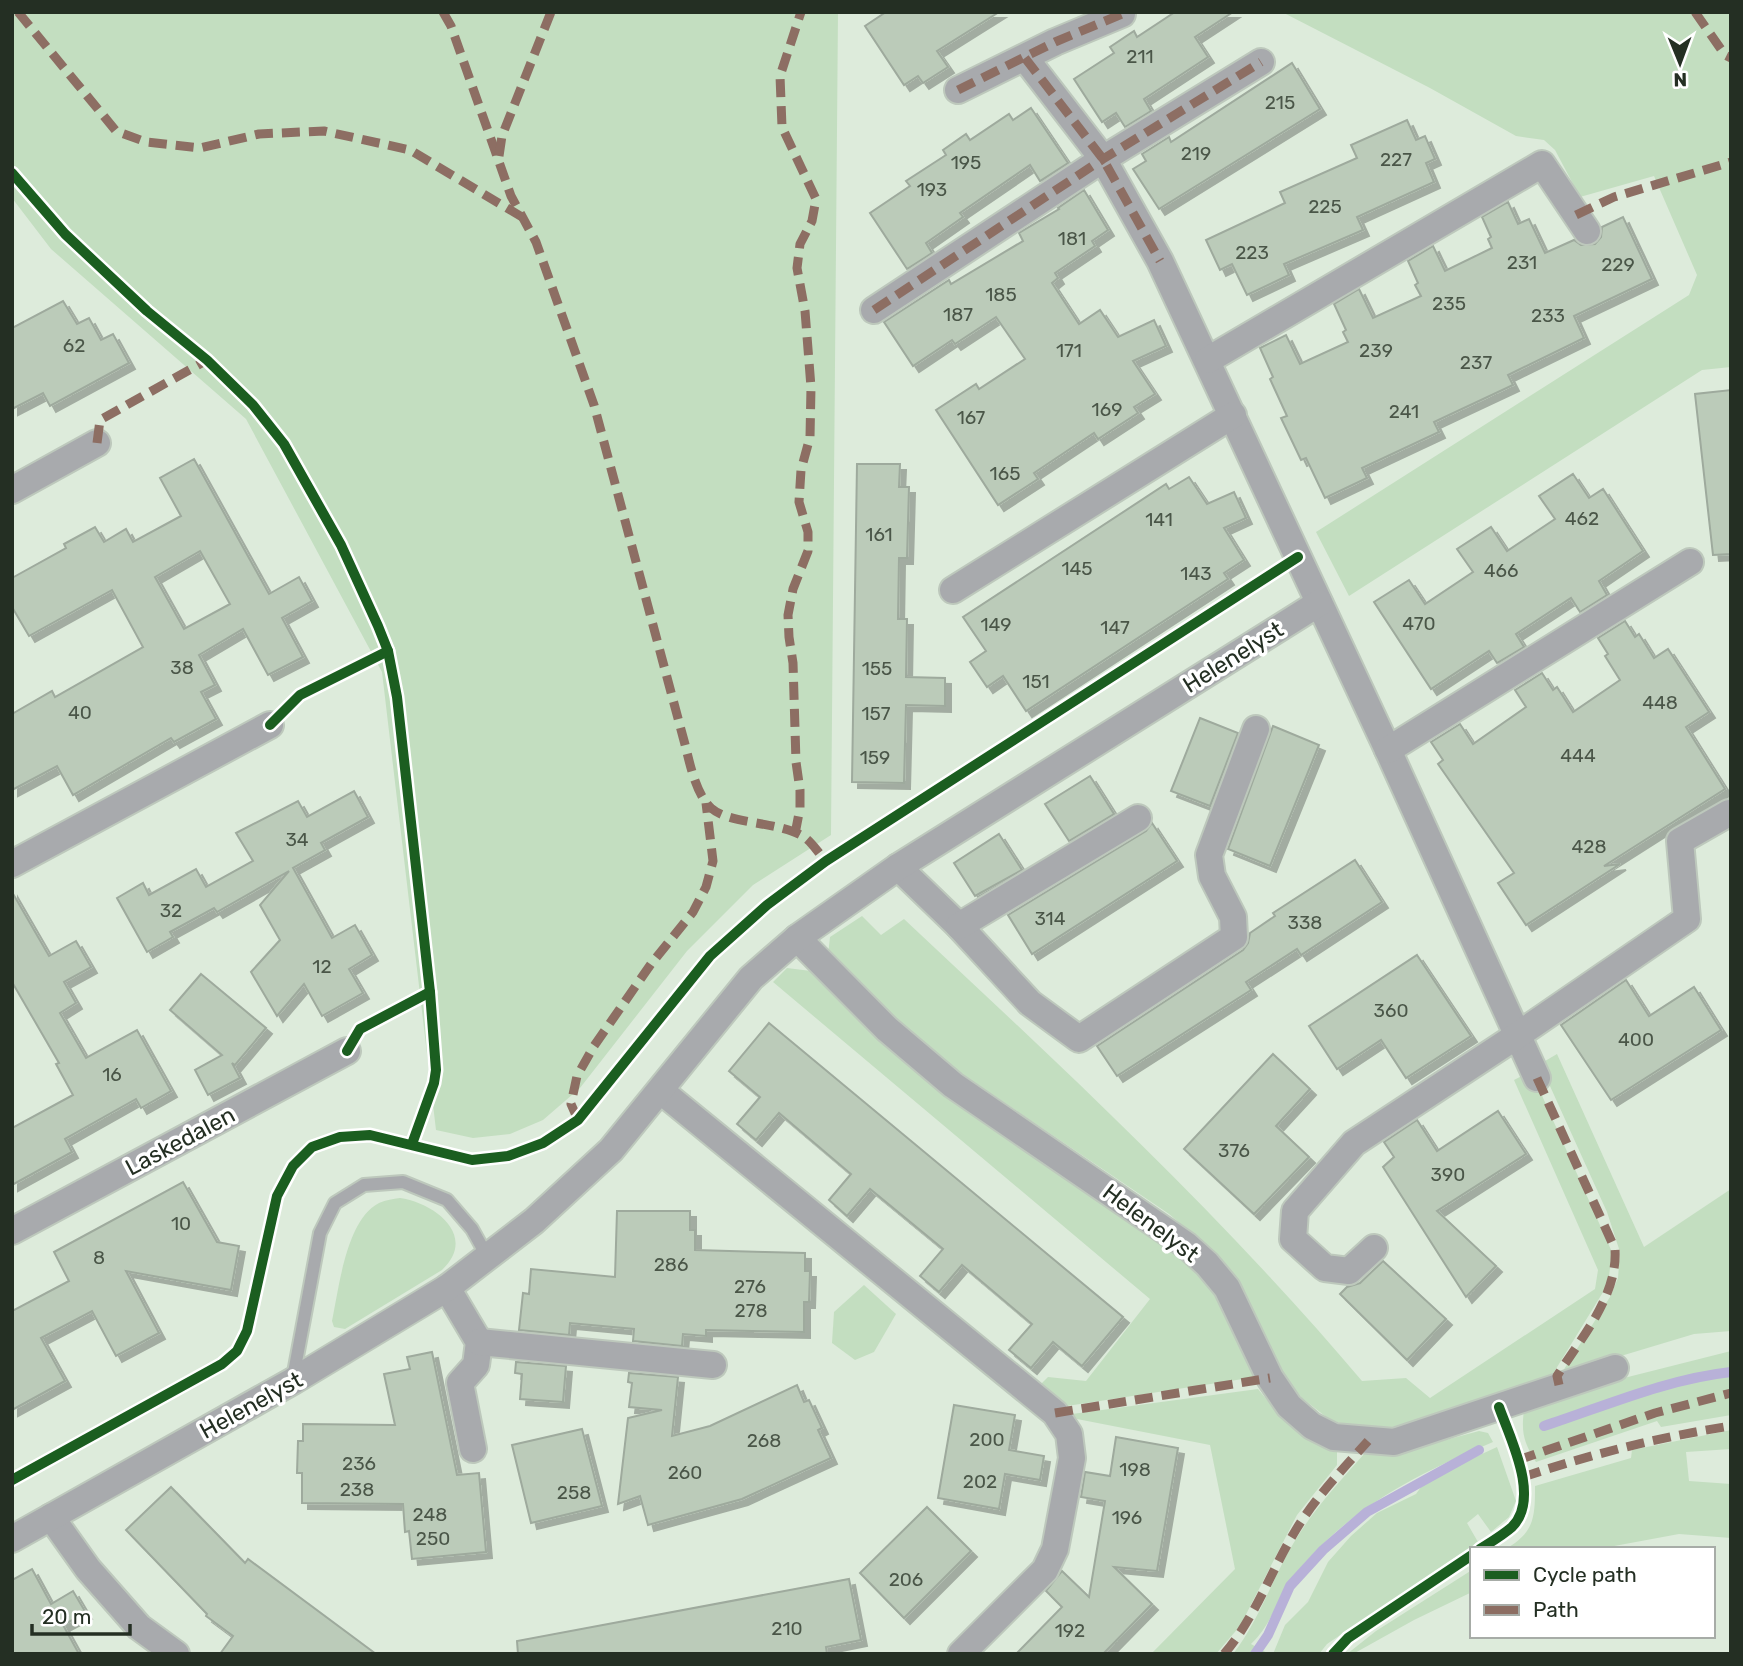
<svg xmlns="http://www.w3.org/2000/svg" width="1743" height="1666" font-family="Rubik,sans-serif">
  <defs>
    <filter id="shadow"><feDropShadow dx="6" dy="6" stdDeviation="0" flood-color="#0004"/></filter>
  </defs>
  <rect width="100%" height="100%" fill="#ddebdb"/>
  <!-- green -->
  <g fill="#c3dec0">
    <polygon points="12,12 838,12 831,835 753,885 687,951 580,1088 543,1120 510,1134 473,1138 436,1130 382,672 246,419 51,249 12,198"/>
    <polygon points="1282,12 1731,12 1731,367 1702,370 1349,596 1316,532 1689,295 1697,275 1654,176 1580,197 1555,150 1544,140 1516,136 1430,88"/>
    <path d="M862,916L881,935L904,919C1062,1067 1222,1215 1362,1381L1406,1378L1430,1398L1595,1289L1598,1270L1514,1080L1531,1071L1612,1252L1608,1284L1551,1377L1430,1418L1384,1430L1355,1427L1330,1420L1302,1398L1283,1375L1205,1245L1169,1214L937,1057L828,955L830,937Z"/>
    <polygon points="787,968 811,971 921,1071 1178,1252 1217,1291 1256,1377 1067,1406 1040,1385 1048,1377 1086,1381 1150,1299 773,982"/>
    <polygon points="1557,1054 1644,1247 1731,1189 1731,1331 1694,1334 1561,1374 1610,1297 1618,1278 1620,1252 1607,1212 1540,1064"/>
    <path d="M400,1198C435,1203 478,1236 442,1270L345,1329L334,1327L332,1321C339,1288 346,1220 379,1203C386,1200 393,1199 400,1198Z"/>
    <polygon points="864,1285 896,1314 874,1352 855,1360 832,1343 834,1312"/>
    <path d="M1731,1351V1415L1661,1427L1657,1421L1536,1462C1524,1443 1521,1433 1524,1410L1624,1378Z"/>
    <path d="M1258,1389C1283,1419 1296,1439 1337,1449V1465L1297,1515L1240,1626L1216,1654H1151L1235,1569L1210,1445L1077,1419L1072,1414Z"/>
    <path d="M1731,1430V1449L1686,1452L1689,1481L1731,1484V1538L1679,1534L1598,1549H1506C1535,1532 1535,1516 1535,1486L1631,1458L1632,1450Z"/>
    <path d="M1479,1431L1488,1433L1493,1442C1417,1474 1351,1507 1297,1572C1279,1594 1272,1625 1251,1644L1269,1654H1233C1260,1619 1273,1576 1296,1539C1315,1508 1341,1480 1365,1453H1397Z"/>
    <polygon points="1497,1447 1516,1501 1509,1517 1491,1532 1478,1514 1467,1523 1478,1542 1327,1644 1319,1654 1273,1654 1285,1625 1308,1602 1328,1562 1351,1536 1377,1513 1416,1494 1426,1480"/>
    <polygon points="1472,1570 1472,1592 1414,1620 1353,1654 1347,1654 1376,1631"/>
  </g>
  <g fill="none" stroke-linecap="round" stroke-linejoin="round">
    <!-- stream -->
    <g stroke="#b8b1d8" stroke-width="10">
      <path d="M1544,1426C1605,1406 1667,1379 1731,1372"/>
      <polyline points="1255,1654 1268,1635 1290,1586 1323,1550 1367,1512 1479,1450"/>
    </g>
  </g>
  <!-- building -->
  <g fill="#bbcbb9" stroke="#9eaa9d" stroke-width="2" fill-rule="evenodd" filter="url(#shadow)">
    <polygon points="886,12 999,12 937,51 948,67 923,83 918,76 904,85 865,26"/>
    <polygon points="1175,12 1233,12 1195,37 1208,57 1144,99 1151,111 1125,127 1116,113 1102,122 1074,79 1114,53 1110,47 1134,31 1137,37"/>
    <polygon points="1292,63 1320,109 1159,209 1133,169 1146,161 1142,154 1169,137 1171,142"/>
    <polygon points="1031,108 1068,163 1040,181 1030,165 960,213 963,217 926,243 932,253 907,269 870,213 910,186 906,181 946,155 943,150 966,134 970,140 1009,114 1013,120"/>
    <polygon points="1407,120 1416,140 1425,136 1435,159 1426,163 1434,182 1357,217 1363,230 1284,264 1289,275 1247,295 1232,264 1220,270 1206,240 1285,203 1280,192 1357,158 1351,145"/>
    <polygon points="1084,190 1108,230 1092,241 1095,246 1055,273 1058,278 1052,283 1079,324 1100,310 1118,337 1154,320 1166,346 1133,361 1155,394 1134,407 1138,413 1098,439 1094,433 1034,473 1038,479 998,505 936,410 976,384 979,389 1025,359 996,317 955,344 952,340 913,366 884,322 949,280 951,284 1023,241 1019,233 1059,209 1058,208"/>
    <polygon points="1508,202 1518,224 1529,219 1545,253 1574,240 1581,245 1595,244 1601,237 1602,227 1623,217 1652,279 1574,316 1584,338 1508,375 1513,385 1434,422 1439,432 1362,468 1367,478 1325,498 1306,458 1301,460 1281,418 1287,416 1270,379 1273,377 1260,348 1286,335 1300,364 1348,342 1343,332 1346,330 1334,304 1359,289 1373,318 1421,296 1415,285 1418,283 1408,261 1433,246 1445,271 1492,248 1488,239 1491,237 1482,217"/>
    <polygon points="63,301 77,324 89,318 101,340 113,334 129,363 50,406 43,393 12,409 12,328"/>
    <polygon points="1731,390 1731,554 1713,555 1695,394"/>
    <path d="M194,459L269,594L299,577L312,601L282,618L303,657L268,675L243,629L199,655L215,685L201,692L216,719L174,742L171,738L73,795L57,766L12,790V714L52,691L55,697L143,647L112,590L29,636L12,607V578L66,548L64,544L95,527L104,542L126,529L133,542L181,516L160,478ZM200,551L230,604L184,629L155,577Z"/>
    <polygon points="857,464 900,464 899,487 909,487 907,558 899,558 898,619 907,619 906,677 945,678 945,706 906,705 904,783 852,782"/>
    <polygon points="1573,474 1589,498 1603,489 1643,551 1599,581 1607,595 1580,612 1571,598 1516,634 1524,647 1497,663 1489,651 1431,689 1374,602 1409,580 1425,604 1473,572 1457,549 1491,527 1507,551 1555,519 1539,496"/>
    <polygon points="1189,477 1207,504 1234,492 1246,518 1224,528 1244,560 1224,573 1228,579 1026,711 1003,676 987,687 970,662 986,651 963,617 1166,484 1169,489"/>
    <polygon points="1625,621 1635,637 1639,634 1654,658 1668,649 1709,712 1686,727 1725,789 1604,866 1620,864 1526,925 1498,883 1514,873 1438,764 1443,760 1431,742 1460,724 1473,744 1526,707 1515,690 1542,673 1553,690 1557,687 1573,712 1620,680 1605,656 1608,654 1598,638"/>
    <polygon points="1200,718 1238,733 1210,806 1171,791"/>
    <polygon points="1273,726 1319,745 1270,866 1228,849"/>
    <polygon points="1090,776 1114,814 1069,841 1045,804"/>
    <polygon points="354,791 368,817 321,843 325,850 293,868 332,938 355,925 372,955 349,969 363,993 322,1016 304,984 277,1016 251,972 280,940 260,905 289,871 217,912 214,908 170,932 173,937 147,952 117,898 143,883 149,895 196,869 206,887 253,861 236,833 298,801 307,817"/>
    <polygon points="1152,823 1177,861 1032,954 1008,915 1146,831"/>
    <polygon points="999,834 1022,870 975,896 954,863"/>
    <polygon points="1355,860 1382,902 1301,955 1297,949 1246,982 1251,990 1117,1076 1097,1046 1243,950 1248,943 1250,933 1275,916 1273,913"/>
    <polygon points="12,892 49,956 76,941 91,967 64,982 76,1003 60,1013 86,1058 137,1030 171,1091 141,1108 136,1099 65,1139 72,1152 12,1185 12,1128 73,1095 56,1064 59,1063 12,982"/>
    <polygon points="1417,955 1471,1036 1406,1078 1381,1040 1337,1069 1309,1026"/>
    <polygon points="201,974 266,1028 235,1065 232,1063 240,1078 208,1095 195,1070 222,1055 170,1010"/>
    <polygon points="1626,980 1649,1016 1694,987 1721,1030 1611,1100 1561,1025"/>
    <polygon points="769,1023 1123,1317 1082,1366 1053,1342 1031,1368 1009,1350 1032,1324 962,1265 939,1292 920,1276 943,1249 870,1189 847,1216 829,1200 851,1174 779,1113 756,1140 737,1124 760,1097 729,1071"/>
    <polygon points="1273,1054 1310,1089 1276,1126 1309,1157 1254,1214 1184,1149"/>
    <polygon points="1498,1111 1526,1154 1437,1211 1496,1266 1466,1297 1383,1167 1394,1157 1384,1142 1417,1120 1437,1151"/>
    <polygon points="183,1182 217,1242 239,1246 231,1290 126,1271 159,1333 116,1356 92,1311 41,1338 65,1381 12,1410 12,1311 69,1281 54,1252"/>
    <polygon points="617,1211 690,1211 690,1230 695,1230 695,1250 805,1253 805,1271 810,1271 809,1302 804,1302 804,1332 706,1330 706,1336 683,1334 682,1346 633,1341 634,1329 570,1323 569,1335 519,1330 523,1293 529,1294 531,1269 615,1277"/>
    <polygon points="1383,1261 1446,1319 1407,1360 1340,1294 1347,1287 1360,1283"/>
    <polygon points="432,1352 457,1475 479,1473 486,1552 412,1559 409,1531 405,1532 403,1504 302,1503 302,1473 297,1473 298,1441 303,1441 303,1424 395,1425 384,1374 410,1369 407,1357"/>
    <polygon points="516,1362 566,1366 563,1402 520,1399 522,1374 515,1373"/>
    <polygon points="629,1373 678,1377 672,1436 710,1426 797,1385 804,1402 809,1400 822,1428 818,1430 831,1458 742,1499 648,1525 640,1496 618,1504 628,1418 662,1410 629,1407 632,1383 628,1382"/>
    <polygon points="954,1405 1015,1415 1009,1450 1044,1456 1040,1480 1005,1474 999,1509 938,1498"/>
    <polygon points="582,1429 602,1506 531,1523 512,1445"/>
    <polygon points="1116,1437 1178,1448 1157,1571 1114,1567 1152,1604 1103,1654 1016,1654 1062,1607 1046,1591 1062,1571 1089,1597 1105,1501 1081,1497 1085,1472 1110,1476"/>
    <polygon points="171,1487 245,1563 248,1559 376,1654 220,1654 233,1636 206,1616 207,1614 126,1530"/>
    <polygon points="927,1507 971,1551 904,1618 860,1573"/>
    <polygon points="32,1569 51,1604 73,1591 86,1613 63,1625 79,1654 12,1654 12,1580"/>
    <polygon points="849,1579 861,1640 826,1647 827,1654 518,1654 517,1641"/>
  </g>
  <g fill="none" stroke-linecap="round" stroke-linejoin="round">
    <defs>
      <polyline id="lane" points="293,1378 320,1233 335,1203 364,1185 403,1182 447,1200 472,1229 488,1258"/>
      <g id="street">
        <polyline points="1025,58 1103,159 1160,261 1388,750 1537,1078"/>
        <polyline points="958,90 1055,42 1122,14"/>
        <polyline points="874,310 1103,159 1261,62"/>
        <polyline points="1208,360 1542,164 1587,231"/>
        <polyline points="12,490 97,443"/>
        <polyline points="953,590 1233,415"/>
        <polyline points="1388,750 1690,562"/>
        <polyline points="12,864 270,725"/>
        <polyline points="898,867 959,926 1030,1003 1079,1039 1234,937 1233,917 1212,876 1209,855 1256,729"/>
        <polyline points="959,926 1138,818"/>
        <polyline points="797,938 887,1029 953,1085 1186,1245 1207,1264 1227,1288 1270,1378 1289,1406 1312,1426 1334,1437 1394,1442 1615,1368"/>
        <polyline points="661,1091 1055,1413 1069,1434 1072,1458 1055,1549 1045,1570 961,1654"/>
        <polyline points="12,1231 347,1051"/>
        <polyline points="1374,1248 1349,1271 1325,1268 1293,1239 1295,1211 1354,1143 1518,1035 1687,919 1680,841 1729,813"/>
        <polyline points="447,1288 479,1342 476,1365 460,1383 473,1449"/>
        <polyline points="479,1342 713,1365"/>
        <polyline points="51,1517 88,1569 139,1627 176,1654"/>
        <polyline points="12,1539 293,1381 447,1288 534,1221 611,1150 751,978 797,938 898,867 1319,603"/>
      </g>
    </defs>
    <!-- lane casing -->
    <use href="#lane" stroke="#bdc8bc" stroke-width="16"/>
    <!-- street casing -->
    <use href="#street" stroke="#bdc8bc" stroke-width="30"/>
    <!-- lane -->
    <use href="#lane" stroke="#a8aaad" stroke-width="12"/>
    <!-- street -->
    <use href="#street" stroke="#a8aaad" stroke-width="26"/>
    <!-- quiet -->
    <g stroke="#8d6e63" stroke-width="9" stroke-dasharray="18 9" stroke-linecap="butt">
      <polyline points="18,12 116,131 146,142 200,148 259,134 324,131 410,150 522,217"/>
      <path d="M443,12L451,26L511,196L536,242L594,405L683,737C689,758 694,792 711,808C730,825 780,821 804,837C812,842 819,854 826,861"/>
      <polyline points="1695,12 1725,55 1731,58"/>
      <polyline points="1025,58 1103,159 1160,261"/>
      <polyline points="958,90 1055,42 1122,14"/>
      <polyline points="499,156 502,136 551,12"/>
      <polyline points="1576,215 1614,197 1731,162"/>
      <polyline points="874,310 1103,159 1261,62"/>
      <polyline points="97,443 100,420 207,360"/>
      <polyline points="795,834 800,808 800,790 796,762 793,663 789,637 788,615 793,589 808,551 808,532 799,502 801,470 810,437 811,387 805,311 797,268 800,244 812,221 816,199 782,127 780,76 801,12"/>
      <path d="M1537,1078L1615,1249C1618,1296 1581,1338 1557,1376L1559,1385"/>
      <polyline points="578,1120 571,1104 577,1076 594,1046 651,964 693,912 706,887 713,861 706,803"/>
      <polyline points="1055,1413 1270,1378"/>
      <polyline points="1518,1460 1655,1413 1731,1393"/>
      <path d="M1523,1477C1592,1454 1659,1437 1731,1426"/>
      <path d="M1224,1654C1255,1618 1270,1573 1294,1533C1314,1499 1342,1470 1368,1441"/>
    </g>
    <defs>
      <g id="cycleway">
        <polyline points="12,173 65,234 147,311 207,360 253,405 284,444 341,545 378,626 388,651 397,697 430,992 436,1070 434,1083 412,1144"/>
        <polyline points="270,725 300,695 388,651"/>
        <polyline points="347,1051 360,1029 430,992"/>
        <polyline points="12,1480 222,1364 237,1351 247,1331 277,1196 293,1166 312,1147 340,1137 370,1135 472,1160 508,1156 543,1143 578,1120 710,956 767,905 826,861 1298,557"/>
        <path d="M1480,1549C1491,1542 1503,1535 1512,1527C1541,1498 1510,1438 1499,1407"/>
        <polyline points="1333,1654 1348,1638 1472,1555"/>
      </g>
    </defs>
    <!-- cycleway casing -->
    <use href="#cycleway" stroke="#fff" stroke-width="15"/>
    <!-- cycleway -->
    <use href="#cycleway" stroke="#1b5e20" stroke-width="10"/>
  </g>
  <g text-anchor="middle" dominant-baseline="central" stroke-width="7" stroke-linejoin="round" paint-order="stroke">
    <!-- number labels -->
    <g font-size="19" fill="#4a5648">
      <text x="1140" y="56">211</text>
      <text x="1280" y="102">215</text>
      <text x="1196" y="153">219</text>
      <text x="1396" y="159">227</text>
      <text x="966" y="162">195</text>
      <text x="932" y="189">193</text>
      <text x="1325" y="206">225</text>
      <text x="1072" y="238">181</text>
      <text x="1252" y="252">223</text>
      <text x="1522" y="262">231</text>
      <text x="1618" y="264">229</text>
      <text x="1001" y="294">185</text>
      <text x="1449" y="303">235</text>
      <text x="958" y="314">187</text>
      <text x="1548" y="315">233</text>
      <text x="74" y="345">62</text>
      <text x="1069" y="350">171</text>
      <text x="1376" y="350">239</text>
      <text x="1476" y="362">237</text>
      <text x="1107" y="409">169</text>
      <text x="1404" y="411">241</text>
      <text x="971" y="417">167</text>
      <text x="1005" y="473">165</text>
      <text x="1582" y="518">462</text>
      <text x="1159" y="519">141</text>
      <text x="879" y="534">161</text>
      <text x="1077" y="568">145</text>
      <text x="1501" y="570">466</text>
      <text x="1196" y="573">143</text>
      <text x="1419" y="623">470</text>
      <text x="996" y="624">149</text>
      <text x="1115" y="627">147</text>
      <text x="182" y="667">38</text>
      <text x="877" y="668">155</text>
      <text x="1036" y="681">151</text>
      <text x="1660" y="702">448</text>
      <text x="80" y="712">40</text>
      <text x="876" y="713">157</text>
      <text x="1578" y="755">444</text>
      <text x="875" y="757">159</text>
      <text x="297" y="839">34</text>
      <text x="1589" y="846">428</text>
      <text x="171" y="910">32</text>
      <text x="1050" y="918">314</text>
      <text x="1305" y="922">338</text>
      <text x="322" y="966">12</text>
      <text x="1391" y="1010">360</text>
      <text x="1636" y="1039">400</text>
      <text x="112" y="1074">16</text>
      <text x="1234" y="1150">376</text>
      <text x="1448" y="1174">390</text>
      <text x="181" y="1223">10</text>
      <text x="99" y="1257">8</text>
      <text x="671" y="1264">286</text>
      <text x="750" y="1286">276</text>
      <text x="751" y="1310">278</text>
      <text x="987" y="1439">200</text>
      <text x="764" y="1440">268</text>
      <text x="359" y="1463">236</text>
      <text x="1135" y="1469">198</text>
      <text x="685" y="1472">260</text>
      <text x="980" y="1481">202</text>
      <text x="357" y="1489">238</text>
      <text x="574" y="1492">258</text>
      <text x="430" y="1514">248</text>
      <text x="1127" y="1517">196</text>
      <text x="433" y="1538">250</text>
      <text x="906" y="1579">206</text>
      <text x="787" y="1628">210</text>
      <text x="1070" y="1630">192</text>
    </g>
    <!-- street labels -->
    <g font-size="23" fill="#242f23" stroke="#fff">
      <text transform="translate(1233 657) rotate(-32)">Helenelyst</text>
      <text transform="translate(180 1141) rotate(-28)">Laskedalen</text>
      <text transform="translate(1151 1223) rotate(37)">Helenelyst</text>
      <text transform="translate(251 1405) rotate(-29)">Helenelyst</text>
    </g>
  </g>
  <!-- border -->
  <rect width="1743" height="1666" fill="none" stroke="#242f23" stroke-width="28"/>
  <!-- legend -->
  <rect x="1470" y="1547" width="245" height="91" fill="#ffffff" stroke="#a7aca7" stroke-width="2"/>
  <rect x="1484" y="1570" width="35" height="10" fill="#1b5e20" stroke="#a7aca7" stroke-width="2"/>
  <text x="1533" y="1582" font-size="21" fill="#242f23">Cycle path</text>
  <rect x="1484" y="1605" width="35" height="10" fill="#8d6e63" stroke="#a7aca7" stroke-width="2"/>
  <text x="1533" y="1617" font-size="21" fill="#242f23">Path</text>
  <!-- north arrow -->
  <g transform="translate(1680 63) rotate(179)" stroke="#ffffff" stroke-width="5" paint-order="stroke">
  <path d="M0-5L12 26L0 18L-12 26Z" fill="#242f23"/>
  <text y="-10" font-size="19" font-weight="bold" text-anchor="middle" fill="#242f23">N</text>
  </g>
  <!-- scale -->
  <path d="M32 1624v10h98v-10" fill="none" stroke="#242f23" stroke-width="3.5"/>
  <text x="42" y="1624" font-size="21" fill="#242f23" stroke="#ffffff" stroke-width="5" paint-order="stroke">20 m</text>
</svg>
